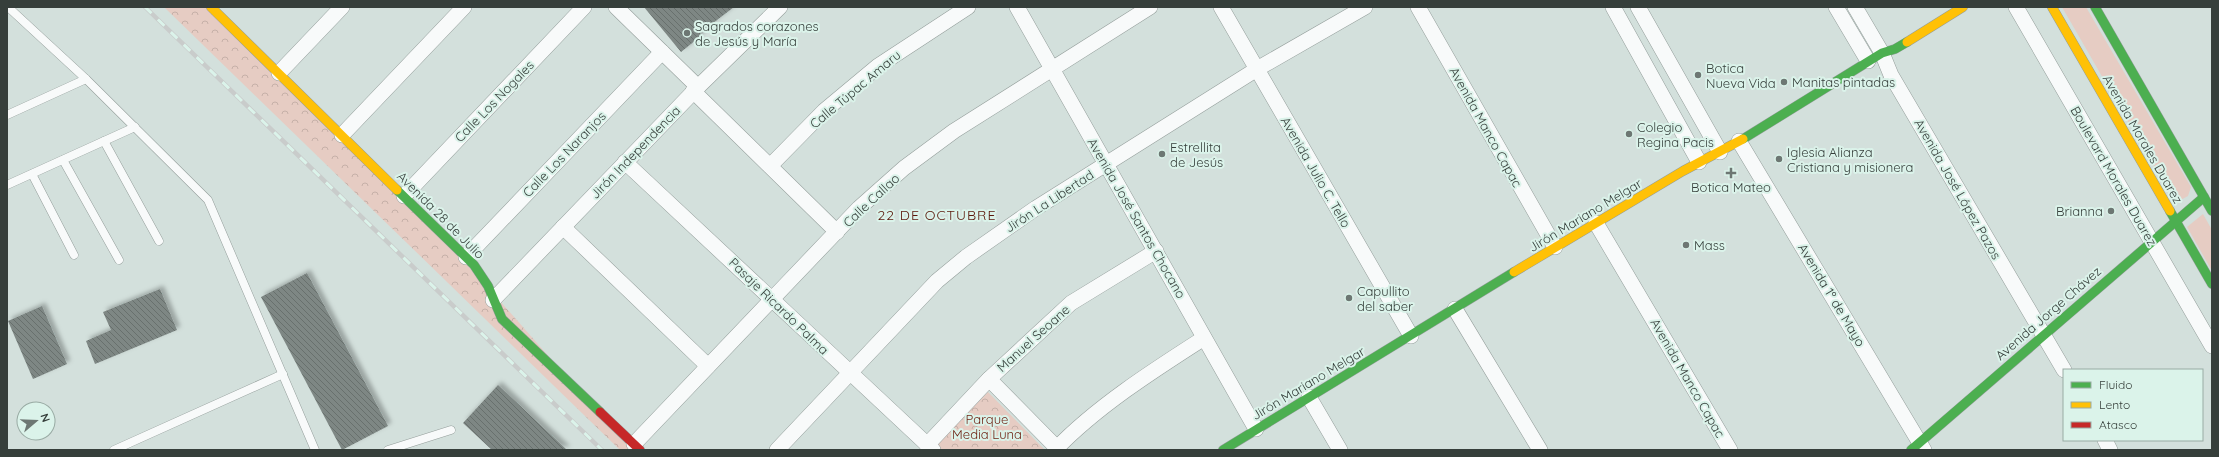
<svg xmlns="http://www.w3.org/2000/svg" width="2219" height="457" font-family="Quicksand,sans-serif">
  <defs>
    <pattern id="park-crowns" width="20" height="18" patternUnits="userSpaceOnUse"><rect width="20" height="18" fill="#e6ccc3"/><path d="M2 6a3 3 0 1 1 6 0M12 15a3 3 0 1 1 6 0" fill="none" stroke="#c6b0a8"/></pattern>
    <pattern id="building-back-hatch" width="6" height="6" patternUnits="userSpaceOnUse"><rect width="6" height="6" fill="#7e8784"/><path d="M-1 5l2 2M0 0l6 6M5-1l2 2" fill="none" stroke="#68706d"/></pattern>
    <filter id="shadow"><feDropShadow dx="3.5" dy="-3.5" stdDeviation="2" flood-color="#0004"/></filter>
  </defs>
  <rect width="100%" height="100%" fill="#d3e0dc"/>
  <!-- grass -->
  <g fill="#e6ccc3">
    <polygon points="2062,7 2086,7 2191,187 2188,196 2175,203"/>
    <polygon points="2203,214 2212,230 2212,271 2187,227"/>
  </g>
  <!-- park -->
  <g fill="url(#park-crowns)">
    <polygon points="164,7 205,7 478,276 631,450 620,450"/>
    <polygon points="988,392 1044,449 1043,450 940,450 934,445"/>
  </g>
  <!-- building -->
  <g fill="url(#building-back-hatch)" filter="url(#shadow)">
    <polygon points="644,7 734,7 700,33 702,35 681,52"/>
    <polygon points="307,273 388,426 342,450 261,297"/>
    <polygon points="160,289 177,330 95,364 86,341 111,330 103,312"/>
    <polygon points="42,306 67,364 33,379 8,321"/>
    <polygon points="498,385 567,450 492,450 463,423"/>
  </g>
  <g fill="none" stroke-linecap="round" stroke-linejoin="round">
    <defs>
      <g id="lane">
        <polyline points="8,7 86,79 208,200 315,450"/>
        <polyline points="7,115 86,79"/>
        <polyline points="104,141 159,241"/>
        <polyline points="63,160 119,260"/>
        <polyline points="32,174 74,255"/>
        <polyline points="7,185 135,127"/>
        <polyline points="114,450 283,374"/>
        <polyline points="388,450 451,430"/>
      </g>
      <g id="street">
        <polyline points="616,7 698,87"/>
        <polyline points="1017,7 1256,429"/>
        <polyline points="1221,7 1411,336"/>
        <polyline points="1418,7 1555,247"/>
        <polyline points="1613,7 1699,162"/>
        <polyline points="1638,7 1720,152"/>
        <polyline points="1836,7 1868,61"/>
        <polyline points="1855,7 1882,53 1891,75 2064,370"/>
        <polyline points="2016,7 2212,346"/>
        <polyline points="279,73 342,7"/>
        <polyline points="693,91 837,232"/>
        <polyline points="342,135 464,7"/>
        <polyline points="1739,141 1924,450"/>
        <polyline points="625,162 933,450"/>
        <polyline points="770,166 824,111 878,66 968,7"/>
        <polyline points="404,196 584,7"/>
        <polyline points="1596,223 1730,450"/>
        <polyline points="563,227 708,366"/>
        <polyline points="466,257 662,52"/>
        <polyline points="493,300 698,87 780,7"/>
        <polyline points="1455,309 1540,450"/>
        <polyline points="989,379 1057,448"/>
        <polyline points="1309,397 1340,450"/>
        <polyline points="2105,440 2110,450"/>
        <polyline points="634,444 859,208 904,168 954,131 1150,7"/>
        <polyline points="927,445 989,379 1071,303 1156,251"/>
        <polyline points="777,450 937,281 966,257 1036,208 1257,69 1365,7"/>
        <path d="M1055,450C1096,407 1154,370 1204,338"/>
      </g>
      <g id="fast">
        <polyline points="2095,7 2212,211"/>
        <polyline points="1743,139 1882,53 1895,49 1907,42"/>
        <polyline points="397,190 474,265 488,286 502,319 600,412"/>
        <polyline points="2170,211 2212,284"/>
        <polyline points="1223,450 1514,272"/>
        <polyline points="1911,450 2204,197"/>
      </g>
      <g id="slow">
        <polyline points="211,7 397,190"/>
        <polyline points="2052,7 2170,211"/>
        <polyline points="1907,42 1963,7"/>
        <polyline points="1514,272 1683,171 1743,139"/>
      </g>
      <polyline id="jam" points="600,412 640,450"/>
    </defs>
    <!-- lane casing -->
    <use href="#lane" stroke="#949e9b" stroke-width="9"/>
    <!-- street casing -->
    <use href="#street" stroke="#949e9b" stroke-width="16"/>
    <!-- fast casing -->
    <use href="#fast" stroke="#949e9b" stroke-width="10"/>
    <!-- slow casing -->
    <use href="#slow" stroke="#949e9b" stroke-width="10"/>
    <!-- jam casing -->
    <use href="#jam" stroke="#949e9b" stroke-width="10"/>
    <!-- lane -->
    <use href="#lane" stroke="#f8fafa" stroke-width="8"/>
    <!-- street -->
    <use href="#street" stroke="#f8fafa" stroke-width="15"/>
    <!-- fast -->
    <use href="#fast" stroke="#4caf50" stroke-width="9"/>
    <!-- slow -->
    <use href="#slow" stroke="#ffc107" stroke-width="9"/>
    <!-- jam -->
    <use href="#jam" stroke="#c62828" stroke-width="9"/>
    <defs>
      <polyline id="rail" points="145,7 602,450"/>
    </defs>
    <!-- rail casing -->
    <use href="#rail" stroke="#c9cccb" stroke-width="4.5"/>
    <!-- rail -->
    <use href="#rail" stroke="#dbf3ea" stroke-width="3" stroke-dasharray="9" stroke-linecap="butt"/>
  </g>
  <!-- markers -->
  <g fill="#6d7773" stroke="#dbf3ea" stroke-width="1.5">
    <circle cx="687" cy="33" r="4"/>
    <circle cx="1698" cy="75" r="4"/>
    <circle cx="1784" cy="82" r="4"/>
    <circle cx="1629" cy="134" r="4"/>
    <circle cx="1162" cy="154" r="4"/>
    <circle cx="1779" cy="159" r="4"/>
    <path d="M1729 167h4v4h4v4h-4v4h-4v-4h-4v-4h4z"/>
    <circle cx="2111" cy="211" r="4"/>
    <circle cx="1686" cy="245" r="4"/>
    <circle cx="1349" cy="298" r="4"/>
  </g>
  <g text-anchor="middle" dominant-baseline="central" stroke-width="4" stroke-linejoin="round" paint-order="stroke">
    <!-- poi labels -->
    <g font-size="13" fill="#363f3b" stroke="#dbf3ea" text-anchor="start">
      <text x="695" y="26">Sagrados corazones<tspan x="695" dy="15">de Jesús y María</tspan></text>
      <text x="1706" y="68">Botica<tspan x="1706" dy="15">Nueva Vida</tspan></text>
      <text x="1792" y="82">Manitas pintadas</text>
      <text x="1637" y="127">Colegio<tspan x="1637" dy="15">Regina Pacis</tspan></text>
      <text x="1170" y="147">Estrellita<tspan x="1170" dy="15">de Jesús</tspan></text>
      <text x="1787" y="152">Iglesia Alianza<tspan x="1787" dy="15">Cristiana y misionera</tspan></text>
      <text x="1731" y="187" text-anchor="middle">Botica Mateo</text>
      <text x="2103" y="211" text-anchor="end">Brianna</text>
      <text x="1694" y="245">Mass</text>
      <text x="1357" y="291">Capullito<tspan x="1357" dy="15">del saber</tspan></text>
    </g>
    <!-- street labels -->
    <g font-size="13" fill="#363f3b" stroke="#dbf3ea">
      <text transform="translate(855 89) rotate(-40)">Calle Túpac Amaru</text>
      <text transform="translate(494 101) rotate(-46)">Calle Los Nogales</text>
      <text transform="translate(1486 127) rotate(61)">Avenida Manco Capac</text>
      <text transform="translate(2143 139) rotate(60)">Avenida Morales Duarez</text>
      <text transform="translate(635 152) rotate(-46)">Jirón Independencia</text>
      <text transform="translate(564 154) rotate(-46)">Calle Los Naranjos</text>
      <text transform="translate(1316 172) rotate(60)">Avenida Julio C. Tello</text>
      <text transform="translate(2114 176) rotate(60)">Boulevard Morales Duarez</text>
      <text transform="translate(1958 189) rotate(60)">Avenida José López Pazos</text>
      <text transform="translate(871 200) rotate(-43)">Calle Callao</text>
      <text transform="translate(1049 201) rotate(-33)">Jirón La Libertad</text>
      <text transform="translate(441 215) rotate(45)">Avenida 28 de Julio</text>
      <text transform="translate(1585 215) rotate(-31)">Jirón Mariano Melgar</text>
      <text transform="translate(1137 218) rotate(60)">Avenida José Santos Chocano</text>
      <text transform="translate(1832 295) rotate(59)">Avenida 1º de Mayo</text>
      <text transform="translate(779 306) rotate(44)">Pasaje Ricardo Palma</text>
      <text transform="translate(2048 313) rotate(-41)">Avenida Jorge Chávez</text>
      <text transform="translate(1033 338) rotate(-42)">Manuel Seoane</text>
      <text transform="translate(1688 378) rotate(60)">Avenida Manco Capac</text>
      <text transform="translate(1308 383) rotate(-31)">Jirón Mariano Melgar</text>
    </g>
    <!-- park labels -->
    <g font-size="13" fill="#6d1e0f" stroke="#dbf3ea">
      <text x="987" y="419">Parque<tspan x="987" dy="15">Media Luna</tspan></text>
    </g>
    <!-- neighbourhood labels -->
    <g font-size="14" letter-spacing="1" fill="#5b180b" stroke="#dbf3ea">
      <text x="937" y="215">22 DE OCTUBRE</text>
    </g>
  </g>
  <!-- border -->
  <rect width="2219" height="457" fill="none" stroke="#363f3b" stroke-width="16"/>
  <!-- legend -->
  <rect x="2063" y="369" width="140" height="72" fill="#dbf3ea" stroke="#99aba4"/>
  <rect x="2071" y="382" width="20" height="6" fill="#4caf50" stroke="#99aba4"/>
  <text x="2099" y="389" font-size="12" fill="#363f3b">Fluido</text>
  <rect x="2071" y="402" width="20" height="6" fill="#ffc107" stroke="#99aba4"/>
  <text x="2099" y="409" font-size="12" fill="#363f3b">Lento</text>
  <rect x="2071" y="422" width="20" height="6" fill="#c62828" stroke="#99aba4"/>
  <text x="2099" y="429" font-size="12" fill="#363f3b">Atasco</text>
  <!-- north arrow -->
  <g transform="translate(36 421) rotate(71)"><circle r="19" fill="#dbf3ea" stroke="#99aba4"/>
  <path d="M0-3L7 15L0 10L-7 15Z" fill="#6d7773"/>
  <text y="-6" font-size="11" font-weight="bold" text-anchor="middle" fill="#363f3b">N</text>
  </g>
</svg>
